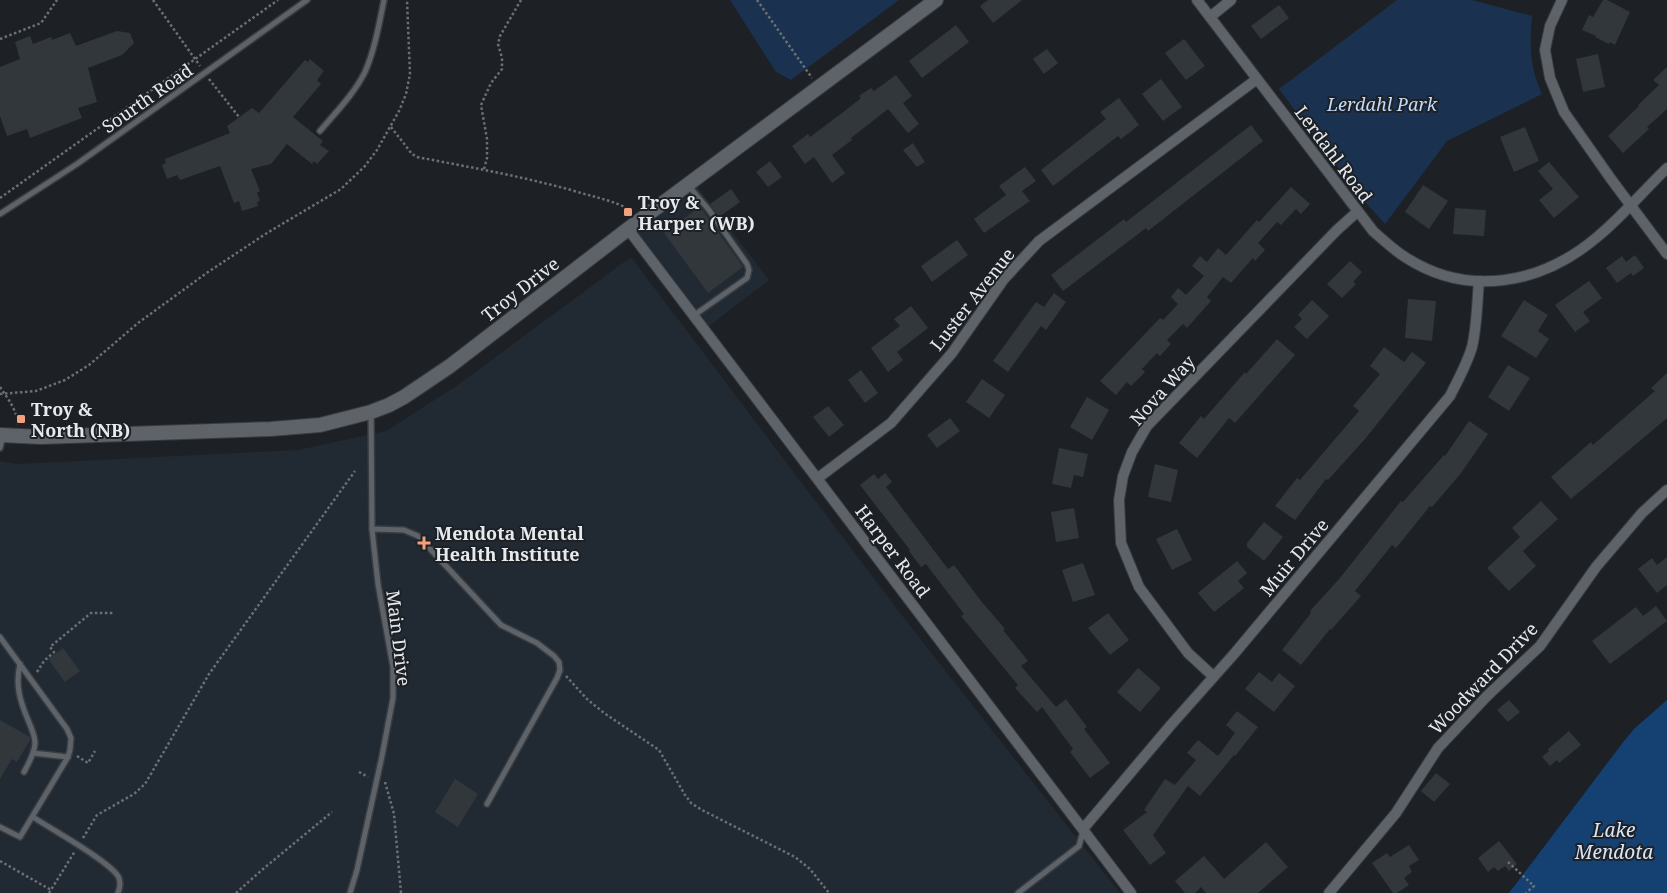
<svg xmlns="http://www.w3.org/2000/svg" width="1667" height="893" font-family="'Noto Serif',serif">
  <rect width="100%" height="100%" fill="#1d2126"/>
  <!-- built -->
  <g fill="#212933">
    <polygon points="693,181 769,280 704,330 628,229"/>
    <polygon points="631,257 907,622 1120,893 0,893 0,461 17,464 298,450 386,431 455,387"/>
  </g>
  <!-- green -->
  <g fill="#1a3250">
    <polygon points="730,0 899,0 791,80 776,72"/>
    <path d="M1397,0H1472L1532,16C1529,43 1530,70 1542,94L1447,141L1385,224L1355,191L1279,89Z"/>
  </g>
  <!-- water -->
  <polygon fill="#144072" points="1667,700 1667,893 1509,893 1624,741 1635,728"/>
  <!-- building -->
  <g fill="#32373c">
    <polygon points="988,0 1022,0 993,23 980,6"/>
    <polygon points="1603,0 1607,0 1630,12 1615,45 1610,42 1609,44 1595,37 1596,36 1582,30 1589,15 1593,17"/>
    <polygon points="1279,5 1289,18 1261,39 1251,26"/>
    <polygon points="956,25 969,42 922,78 909,61"/>
    <polygon points="117,31 130,33 134,43 122,55 88,68 97,102 78,108 82,118 30,138 27,129 7,136 0,116 0,67 20,59 15,42 30,36 33,44 51,37 52,40 70,33 76,46"/>
    <polygon points="1184,39 1205,66 1186,80 1165,53"/>
    <polygon points="1047,49 1058,63 1044,74 1033,59"/>
    <polygon points="1598,54 1605,87 1583,92 1576,59"/>
    <polygon points="310,59 324,71 317,80 321,84 293,117 323,141 320,145 329,151 317,164 314,161 312,164 287,144 271,164 251,169 260,191 257,193 260,201 257,202 258,206 242,211 239,201 234,203 220,166 180,180 177,175 167,179 162,165 166,163 165,159 230,133 227,126 252,108 259,113 305,60 308,62"/>
    <polygon points="1667,67 1667,109 1647,127 1649,129 1623,153 1608,136 1639,106 1638,105 1659,85 1653,80"/>
    <polygon points="896,75 912,96 903,103 919,124 908,133 888,109 851,138 852,140 832,155 845,173 832,183 814,157 805,164 792,146 808,134 810,137 846,110 861,98 859,96 871,88 874,91"/>
    <polygon points="1161,79 1182,107 1163,121 1142,94"/>
    <polygon points="1119,98 1139,125 1121,139 1118,136 1053,186 1041,170 1106,119 1100,112"/>
    <polygon points="1251,125 1263,141 1148,231 1146,228 1063,291 1051,275 1124,219 1126,222"/>
    <polygon points="1525,127 1539,161 1514,172 1500,137"/>
    <polygon points="913,143 925,162 917,167 903,150"/>
    <polygon points="770,161 782,177 768,187 756,172"/>
    <polygon points="1549,162 1579,197 1554,218 1539,200 1553,189 1538,171"/>
    <polygon points="1025,167 1036,181 1022,191 1030,201 984,233 974,219 1006,195 999,186"/>
    <polygon points="1423,185 1448,201 1429,229 1405,212"/>
    <polygon points="1291,187 1310,204 1301,214 1296,209 1281,225 1277,222 1258,243 1265,250 1255,261 1253,258 1231,283 1223,277 1207,297 1211,301 1187,328 1183,324 1167,340 1171,344 1160,356 1157,353 1142,369 1145,372 1131,386 1127,382 1116,395 1100,381 1160,318 1163,320 1178,304 1171,297 1178,288 1186,295 1204,276 1192,266 1200,256 1207,262 1218,248 1226,255 1257,220 1259,222"/>
    <polygon points="731,189 740,202 719,217 710,204"/>
    <polygon points="700,207 743,267 708,293 664,233"/>
    <polygon points="1455,208 1486,210 1484,236 1453,234"/>
    <polygon points="957,240 968,255 932,282 921,266"/>
    <polygon points="1635,255 1644,268 1633,276 1631,273 1617,283 1606,268 1622,256 1626,262"/>
    <polygon points="1350,261 1362,272 1353,282 1356,284 1342,298 1327,284"/>
    <polygon points="1589,281 1602,298 1583,312 1590,321 1575,332 1555,305"/>
    <polygon points="1054,293 1066,302 1046,330 1041,326 1008,372 993,361 1036,302 1044,307"/>
    <polygon points="1408,299 1436,301 1432,341 1405,338"/>
    <polygon points="1312,300 1329,316 1307,339 1294,327 1302,319 1298,315"/>
    <polygon points="1524,300 1548,315 1538,331 1549,339 1536,358 1501,336"/>
    <polygon points="911,306 928,328 897,352 903,360 888,372 871,348 900,326 894,319"/>
    <polygon points="1277,339 1295,355 1235,423 1229,418 1197,458 1179,443 1201,416 1204,419 1245,372 1246,374"/>
    <polygon points="1384,347 1404,362 1412,352 1426,363 1365,439 1328,480 1326,479 1295,520 1275,506 1297,478 1300,480 1359,411 1353,406 1380,374 1370,366"/>
    <polygon points="1508,365 1530,378 1509,411 1488,397"/>
    <polygon points="861,370 878,393 865,403 848,380"/>
    <polygon points="1667,373 1667,418 1571,499 1551,477 1591,442 1593,445 1655,391 1651,388"/>
    <polygon points="982,379 1005,395 989,418 966,402"/>
    <polygon points="1087,397 1109,410 1092,440 1070,427"/>
    <polygon points="828,406 844,425 829,437 813,417"/>
    <polygon points="950,418 960,431 937,448 927,435"/>
    <polygon points="1469,421 1488,434 1461,473 1432,507 1430,506 1396,548 1392,545 1355,591 1361,596 1331,630 1330,629 1301,665 1282,650 1311,613 1310,611 1340,578 1401,501 1403,502 1444,455 1445,456"/>
    <polygon points="1059,448 1088,454 1083,477 1074,475 1071,488 1052,484"/>
    <polygon points="1155,464 1178,470 1171,502 1148,497"/>
    <polygon points="885,473 892,482 886,487 948,569 954,565 981,601 1005,629 1003,630 1028,661 1021,666 1056,707 1066,699 1087,727 1084,729 1110,763 1090,778 1070,752 1073,749 1042,707 1037,712 1015,688 1018,685 961,616 964,614 926,564 921,567 909,551 910,550 860,485 874,474 878,479"/>
    <polygon points="1541,501 1558,519 1523,551 1536,566 1509,591 1487,568 1520,537 1512,528"/>
    <polygon points="1074,508 1079,538 1056,542 1051,512"/>
    <polygon points="1264,522 1283,537 1264,561 1247,547 1247,543"/>
    <polygon points="1177,529 1192,560 1172,570 1156,539"/>
    <polygon points="1667,557 1667,585 1657,593 1638,569 1652,558 1657,565"/>
    <polygon points="1237,561 1247,573 1238,581 1244,588 1214,612 1198,593"/>
    <polygon points="1083,563 1095,595 1073,602 1062,570"/>
    <polygon points="1656,606 1667,621 1610,664 1592,641 1636,607 1643,616"/>
    <polygon points="1108,613 1129,640 1110,655 1088,628"/>
    <polygon points="63,648 80,671 65,682 48,659"/>
    <polygon points="1138,668 1161,688 1140,712 1117,692"/>
    <polygon points="1259,672 1272,682 1279,673 1295,686 1274,712 1245,689"/>
    <polygon points="1509,700 1520,712 1508,722 1497,710"/>
    <polygon points="1237,711 1258,727 1235,756 1234,755 1200,796 1188,786 1153,835 1166,853 1150,865 1123,830 1147,812 1144,810 1165,779 1175,785 1196,760 1187,753 1198,740 1218,756 1235,733 1226,725"/>
    <polygon points="0,720 30,737 30,740 17,762 12,759 0,779"/>
    <polygon points="1569,731 1581,745 1559,763 1557,760 1550,766 1542,757 1549,751 1548,749"/>
    <polygon points="1436,773 1450,784 1434,802 1421,791"/>
    <polygon points="455,779 478,794 458,827 435,812"/>
    <polygon points="1499,841 1517,864 1509,871 1505,866 1498,871 1494,867 1488,872 1478,858"/>
    <polygon points="1266,842 1288,867 1258,893 1206,893 1201,887 1195,893 1185,893 1175,881 1204,856 1224,879"/>
    <polygon points="1409,845 1419,860 1409,866 1412,872 1404,878 1409,885 1397,893 1393,893 1372,863 1387,853 1390,857"/>
  </g>
  <g fill="none" stroke-linecap="round" stroke-linejoin="round">
    <defs>
      <g id="lane">
        <path d="M320,131C336,112 354,94 365,72C375,49 379,24 384,0"/>
        <polyline points="688,185 709,210 747,264 749,270 747,278 693,316"/>
        <polyline points="0,214 77,164 307,0"/>
        <polyline points="0,448 3,436"/>
        <polyline points="372,529 404,530 418,536 501,625 537,643 554,656 559,662 560,670 557,678 487,804"/>
        <polyline points="0,637 67,729 71,738 70,750 68,757 20,837 0,827"/>
        <path d="M20,664C15,685 20,701 28,720C31,727 35,735 35,743C35,752 29,763 24,772"/>
        <polyline points="33,753 68,757"/>
        <path d="M33,817C49,828 113,863 119,878C121,884 120,888 118,893"/>
        <polyline points="350,893 357,870 382,756 393,698 393,667 378,584 372,529 371,412"/>
        <polyline points="1018,893 1079,846 1083,831"/>
      </g>
      <g id="street">
        <path d="M1197,0L1373,231C1383,240 1394,250 1405,257C1468,298 1541,284 1596,238C1622,217 1643,191 1667,168"/>
        <polyline points="1562,0 1550,26 1545,50 1550,78 1564,112 1611,179 1667,254"/>
        <polyline points="1210,17 1231,0"/>
        <polyline points="628,229 1131,893"/>
        <polyline points="818,478 891,423 952,353 1004,279 1039,241 1257,79"/>
        <polyline points="1213,676 1188,653 1139,587 1121,543 1119,500 1123,476 1132,452 1147,426 1337,230 1357,212"/>
        <path d="M1083,829L1170,726L1234,654L1450,396C1458,380 1467,364 1472,347C1477,326 1477,303 1479,281"/>
        <polyline points="1329,893 1396,813 1438,748 1487,696 1540,646 1596,567 1642,513 1667,490"/>
      </g>
      <polyline id="secondary" points="0,435 41,437 271,429 320,425 371,412 389,405 404,397 450,366 628,229 936,0"/>
    </defs>
    <!-- lane casing -->
    <use href="#lane" stroke="#383c40" stroke-width="8"/>
    <!-- street casing -->
    <use href="#street" stroke="#383c40" stroke-width="12"/>
    <!-- secondary casing -->
    <use href="#secondary" stroke="#383c40" stroke-width="16"/>
    <!-- path -->
    <g stroke="#6c7074" stroke-width="2.5" stroke-dasharray="2.5 2.5" stroke-linecap="butt">
      <polyline points="153,0 200,66"/>
      <polyline points="757,0 812,78"/>
      <polyline points="0,39 41,23 57,0"/>
      <polyline points="209,79 239,117"/>
      <path d="M391,127L412,154L417,157C469,167 520,176 571,190C590,196 607,199 625,207L627,209"/>
      <polyline points="484,169 487,158 487,139 481,105 491,83 502,69 502,58 498,44 500,36 521,0"/>
      <polyline points="0,198 278,0"/>
      <path d="M0,387C8,399 17,410 18,425"/>
      <polyline points="0,394 36,391 65,380 89,365 138,323 208,272 267,233 341,189 365,166 377,150 399,111 406,94 410,74 407,0"/>
      <polyline points="37,672 44,661 54,652 50,647 91,613 114,613"/>
      <polyline points="566,676 587,699 604,713 659,750 685,795 691,803 702,810 795,857 810,869 829,893"/>
      <polyline points="77,756 88,763 95,751"/>
      <polyline points="359,772 368,777"/>
      <polyline points="385,782 394,814 401,893"/>
      <polyline points="83,838 97,815 134,794 145,784 209,674 355,471"/>
      <polyline points="0,861 51,890"/>
      <polyline points="1508,862 1534,886 1526,893"/>
      <polyline points="49,893 75,851"/>
      <polyline points="236,893 263,869 332,812"/>
    </g>
    <!-- lane -->
    <use href="#lane" stroke="#5e6369" stroke-width="5"/>
    <!-- street -->
    <use href="#street" stroke="#5e6369" stroke-width="10"/>
    <!-- secondary -->
    <use href="#secondary" stroke="#5e6369" stroke-width="14"/>
  </g>
  <!-- markers -->
  <g fill="#f1a17d" stroke="#1d2126" stroke-width="2">
    <rect x="623" y="207" width="10" height="10" rx="2.5"/>
    <rect x="16" y="414" width="10" height="10" rx="2.5"/>
    <path d="M421.5 535.5h5v5h5v5h-5v5h-5v-5h-5v-5h5z"/>
  </g>
  <g text-anchor="middle" dominant-baseline="central" stroke-width="4" stroke-linejoin="round" paint-order="stroke">
    <!-- street labels -->
    <g font-size="18" fill="#e7eaed" stroke="#1d2126">
      <text transform="translate(147 98) rotate(-35)">Sourth Road</text>
      <text transform="translate(1334 154) rotate(53)">Lerdahl Road</text>
      <text transform="translate(520 289) rotate(-38)">Troy Drive</text>
      <text transform="translate(972 299) rotate(-52)">Luster Avenue</text>
      <text transform="translate(1162 390) rotate(-48)">Nova Way</text>
      <text transform="translate(893 551) rotate(53)">Harper Road</text>
      <text transform="translate(1294 557) rotate(-50)">Muir Drive</text>
      <text transform="translate(399 638) rotate(83)">Main Drive</text>
      <text transform="translate(1483 678) rotate(-46)">Woodward Drive</text>
    </g>
    <!-- park labels -->
    <g font-size="18" font-style="italic" fill="#c2dbfa" stroke="#1d2126">
      <text x="1382" y="104">Lerdahl Park</text>
    </g>
    <!-- poi labels -->
    <g font-size="18" font-weight="bold" fill="#e7eaed" stroke="#1d2126" text-anchor="start">
      <text x="638" y="202">Troy &amp;<tspan x="638" dy="21">Harper (WB)</tspan></text>
      <text x="31" y="409">Troy &amp;<tspan x="31" dy="21">North (NB)</tspan></text>
      <text x="435" y="533">Mendota Mental<tspan x="435" dy="21">Health Institute</tspan></text>
    </g>
    <!-- water labels -->
    <g font-size="19" font-style="italic" fill="#d9e5f5" stroke="#1d2126">
      <text x="1614" y="830">Lake<tspan x="1614" dy="22">Mendota</tspan></text>
    </g>
  </g>
</svg>
